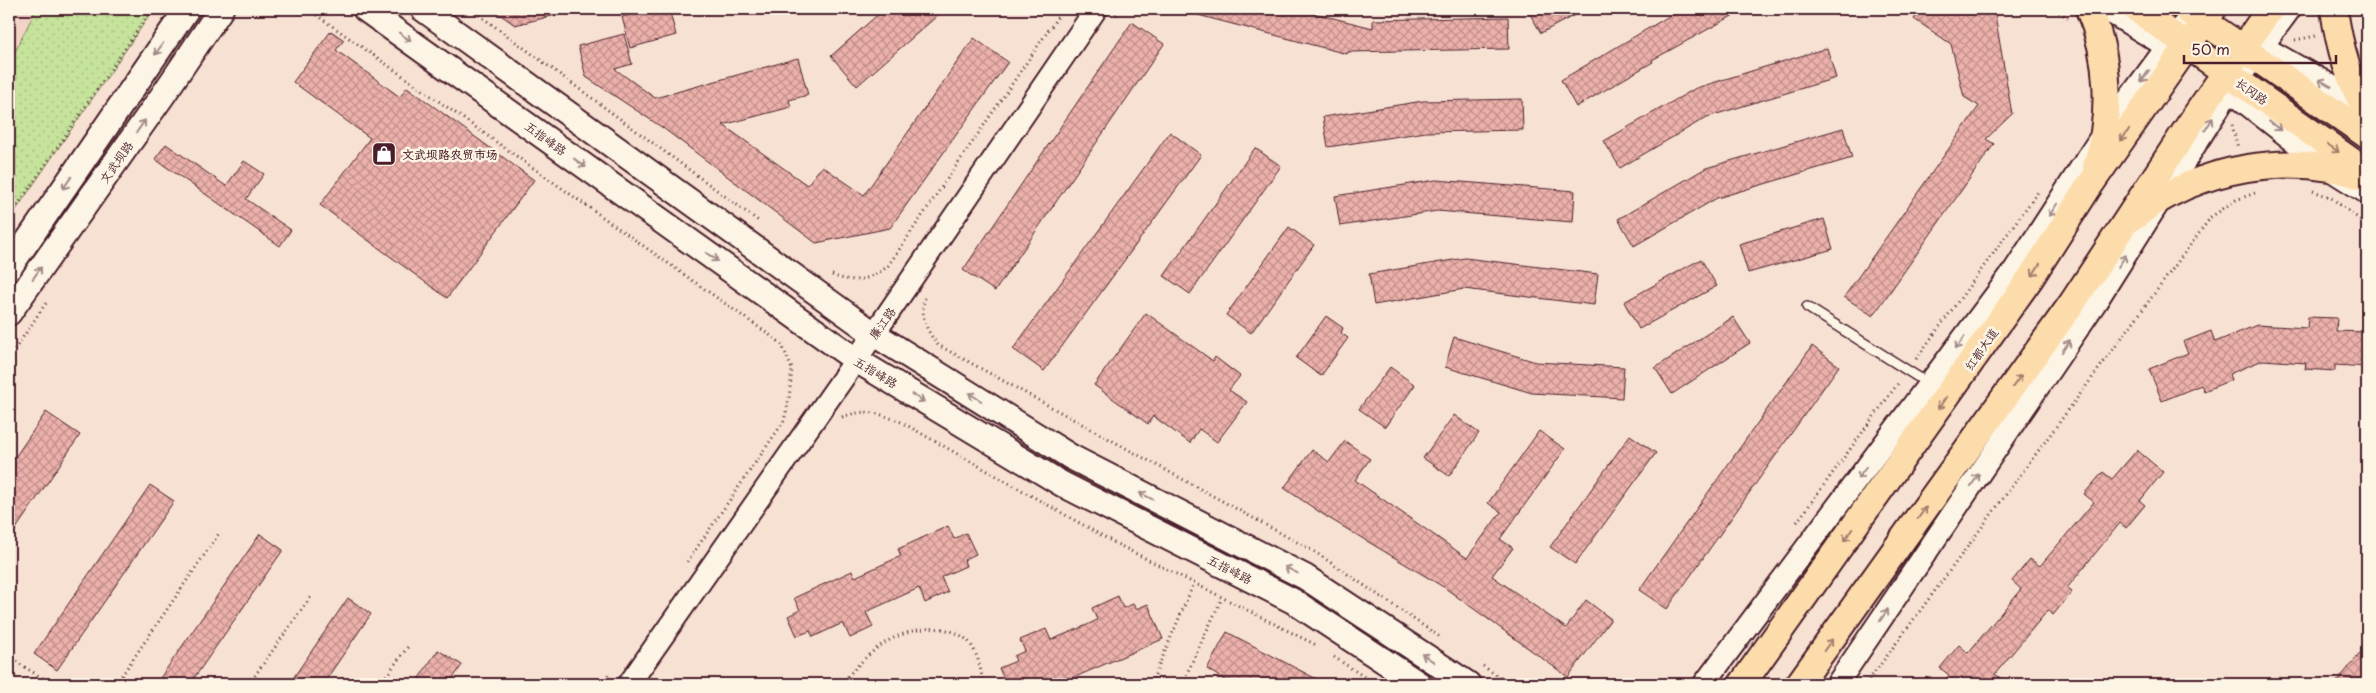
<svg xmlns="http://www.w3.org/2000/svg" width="2376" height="693" font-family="'Playpen Sans','LXGW WenKai TC',sans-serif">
  <defs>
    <pattern id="park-dots" width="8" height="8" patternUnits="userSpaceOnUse" patternTransform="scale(1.25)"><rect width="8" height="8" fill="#c5e39b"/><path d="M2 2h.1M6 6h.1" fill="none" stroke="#abc286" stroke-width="1.8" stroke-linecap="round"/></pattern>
    <pattern id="building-cross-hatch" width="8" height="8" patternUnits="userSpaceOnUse" patternTransform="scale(1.25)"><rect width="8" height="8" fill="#ecb1aa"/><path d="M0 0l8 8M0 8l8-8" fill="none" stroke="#c18f8b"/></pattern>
  </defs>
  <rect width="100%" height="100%" fill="#f7e1d3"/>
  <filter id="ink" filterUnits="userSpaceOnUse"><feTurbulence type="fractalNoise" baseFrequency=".02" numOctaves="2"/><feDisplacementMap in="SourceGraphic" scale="10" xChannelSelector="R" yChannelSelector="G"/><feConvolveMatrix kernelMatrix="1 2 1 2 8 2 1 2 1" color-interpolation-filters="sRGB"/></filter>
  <g filter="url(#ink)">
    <!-- built -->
    <polygon fill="#f4d3c7" points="9,9 36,9 9,64"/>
    <!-- park -->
    <polygon fill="url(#park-dots)" stroke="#888163" points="36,9 154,9 9,220 9,64"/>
    <!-- building -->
    <g fill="url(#building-cross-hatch)" stroke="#4a1f2b">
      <polygon points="492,9 560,9 560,14 515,25"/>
      <polygon points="654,9 669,9 676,35 630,48 622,17"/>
      <polygon points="884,9 945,9 857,86 831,56"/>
      <polygon points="1194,9 1297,9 1373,28 1373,20 1508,17 1509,49 1348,52 1347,54 1194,14"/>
      <polygon points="1527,9 1586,9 1541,33"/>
      <polygon points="1681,9 1745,9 1652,60 1653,62 1576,107 1561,80"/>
      <polygon points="1921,9 1994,9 2012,114 1986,139 1994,144 1873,316 1844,297 1979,106 1964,97 1951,44 1914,19"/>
      <polygon points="1132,22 1164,44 995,291 963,270"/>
      <polygon points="331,31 344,40 336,50 400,97 407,87 534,180 447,298 320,205 370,138 293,82"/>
      <polygon points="624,34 632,64 615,69 655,98 798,58 808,95 789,100 791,107 723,125 807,185 822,166 864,195 974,38 1008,62 890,228 816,243 663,128 586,77 578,46"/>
      <polygon points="1827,48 1836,78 1707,117 1620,168 1604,141 1696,88"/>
      <polygon points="1522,99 1523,130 1426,132 1328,147 1323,117 1423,101"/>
      <polygon points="1843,128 1852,158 1717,198 1634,246 1618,219 1706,168"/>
      <polygon points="1170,132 1201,155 1044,371 1013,349"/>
      <polygon points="166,144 226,186 244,161 264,174 246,199 291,230 280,246 155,159"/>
      <polygon points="1255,148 1281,166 1190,294 1164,276"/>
      <polygon points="1436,180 1575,191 1573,222 1437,211 1340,226 1335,196"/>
      <polygon points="1824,219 1833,249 1748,273 1739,244"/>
      <polygon points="1289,227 1314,245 1251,333 1226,315"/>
      <polygon points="1465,258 1598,274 1594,305 1464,289 1374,305 1369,274"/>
      <polygon points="1701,259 1717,286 1639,329 1624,302"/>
      <polygon points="1146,313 1213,361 1215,357 1240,376 1229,390 1247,402 1217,442 1199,429 1190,443 1153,416 1148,424 1094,385"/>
      <polygon points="1326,316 1343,328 1341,333 1348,338 1321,376 1296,358"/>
      <polygon points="1733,317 1750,343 1672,394 1655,368"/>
      <polygon points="2308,317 2337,318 2336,331 2367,332 2367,367 2335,365 2335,371 2305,369 2306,363 2263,360 2229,374 2231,380 2204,391 2201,385 2162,401 2149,369 2188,353 2183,342 2211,331 2215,342 2257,325 2307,328"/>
      <polygon points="1454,337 1536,362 1624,367 1622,398 1532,393 1445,367"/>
      <polygon points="1812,346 1839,366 1667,609 1639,590"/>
      <polygon points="1390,367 1415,385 1385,427 1359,409"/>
      <polygon points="46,412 80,435 9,539 9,466"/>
      <polygon points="1454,415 1479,433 1449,476 1423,458"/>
      <polygon points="1539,431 1565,449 1500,539 1513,548 1492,576 1566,628 1586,600 1611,619 1568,677 1445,588 1327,517 1284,488 1312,450 1329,462 1345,441 1370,459 1355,480 1467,558 1501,512 1488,503"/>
      <polygon points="1630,435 1656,453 1575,564 1550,547"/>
      <polygon points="2137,450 2163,472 2140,501 2145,505 2126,528 2120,523 2067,588 2072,592 2053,615 2048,610 1995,674 2008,684 1942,684 1949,675 1940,668 1959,645 1968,653 2021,589 2012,581 2030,559 2040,566 2094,502 2084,494 2103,472 2112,479"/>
      <polygon points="150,485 174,501 57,670 34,654"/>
      <polygon points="948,526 954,539 966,533 976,554 964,560 966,566 941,577 948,592 925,603 919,588 866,612 873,627 850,638 843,623 813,637 810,631 797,636 788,616 800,610 794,598 852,571 855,577 901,556 898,549"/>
      <polygon points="260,534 283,550 190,684 156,684"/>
      <polygon points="1118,596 1123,608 1133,604 1136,609 1148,604 1163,639 1059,684 1006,684 999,668 1016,661 1014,656 1025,651 1020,640 1046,629 1051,640 1087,625 1097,620 1092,608"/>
      <polygon points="348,598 371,614 323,684 289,684"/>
      <polygon points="1227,632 1326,684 1231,684 1207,669"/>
      <polygon points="2367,645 2367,684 2335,684"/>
      <polygon points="438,650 462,665 449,684 415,684"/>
    </g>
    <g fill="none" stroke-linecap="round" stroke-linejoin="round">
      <defs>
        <polyline id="service" points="1807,307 1929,384"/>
        <g id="tertiary">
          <polyline points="2105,9 2177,53"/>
          <polyline points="2248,38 2367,106"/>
          <polyline points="2221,84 2329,169 2367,193"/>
          <polyline points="629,684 874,334 1096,9"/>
          <polyline points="1704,684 2015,269 2104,132 2195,9"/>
          <polyline points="1837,684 2096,302 2230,90 2290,9"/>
        </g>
        <g id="secondary">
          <polyline points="365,9 856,360 1062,484 1293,601 1419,684"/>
          <polyline points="423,9 874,334 1071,457 1305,577 1468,684"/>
          <polyline points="9,268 187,9"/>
          <polyline points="9,313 163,95 221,9"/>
        </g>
        <g id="primary">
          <path d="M2089,9C2110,58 2112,116 2096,167"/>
          <polyline points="2136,9 2367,172"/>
          <polyline points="2186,9 2367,135"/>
          <path d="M2334,9C2339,46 2348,79 2367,112"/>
          <path d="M2134,217C2198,167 2291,150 2367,178"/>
          <polyline points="1742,684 2031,277 2087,189 2213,9"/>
          <polyline points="1799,684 2073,302 2196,115 2270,9"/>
        </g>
      </defs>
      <!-- service casing -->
      <use href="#service" stroke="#4a1f2b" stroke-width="12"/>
      <!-- tertiary casing -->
      <use href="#tertiary" stroke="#4a1f2b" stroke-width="25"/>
      <!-- secondary casing -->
      <use href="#secondary" stroke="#4a1f2b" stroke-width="28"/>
      <!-- primary casing -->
      <use href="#primary" stroke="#4a1f2b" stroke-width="30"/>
      <!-- path -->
      <g stroke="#4a1f2b" stroke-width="3" stroke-dasharray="1 4" stroke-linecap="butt">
        <polyline points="308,9 781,343 792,369 789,399 784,421 685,565"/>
        <polyline points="471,9 760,222"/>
        <polyline points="2055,9 2068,18"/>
        <polyline points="1116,15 1121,9"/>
        <polyline points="2295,40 2316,36"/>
        <polyline points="2232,125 2238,148"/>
        <polyline points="2313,191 2330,197 2367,225"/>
        <polyline points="9,218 152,9"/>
        <path d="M832,275C853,284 871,280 888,266L1063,9"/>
        <path d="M925,298C919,315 927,332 938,345L1315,552L1440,637"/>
        <polyline points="9,358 48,300"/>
        <polyline points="1916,359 2038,192"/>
        <path d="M842,417C868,408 877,413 901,422L1115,543L1316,645"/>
        <polyline points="1797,522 1899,382"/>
        <polyline points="9,624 11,636 10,654 18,663 52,684"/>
        <polyline points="1334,657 1375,684"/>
        <polyline points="1483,666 1509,684"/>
        <polyline points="116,684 220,532"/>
        <polyline points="249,684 312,595"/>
        <polyline points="380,684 410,644"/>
        <polyline points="602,684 610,672"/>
        <path d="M841,684C856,667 874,646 896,637C918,627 949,623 968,641C978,652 981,670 983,684"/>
        <polyline points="1151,684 1194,583"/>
        <polyline points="1182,684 1222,598"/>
        <polyline points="1678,684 1684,677"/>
        <polyline points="1866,684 2211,217 2236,200 2258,192"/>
      </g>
      <!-- service -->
      <use href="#service" stroke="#fcf5e5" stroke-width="9"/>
      <!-- tertiary -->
      <use href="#tertiary" stroke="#fcf5e5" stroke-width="21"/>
      <!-- secondary -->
      <use href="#secondary" stroke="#fcf5e5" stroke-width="24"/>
      <!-- primary -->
      <use href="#primary" stroke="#fddcac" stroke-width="26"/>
    </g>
    <!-- one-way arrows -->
    <defs><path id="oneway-shaft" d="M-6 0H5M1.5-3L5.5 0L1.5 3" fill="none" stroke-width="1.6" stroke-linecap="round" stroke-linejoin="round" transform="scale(1.25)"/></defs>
    <g stroke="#a38a88">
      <use href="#oneway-shaft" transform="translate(405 37) rotate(36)"/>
      <use href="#oneway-shaft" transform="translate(159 49) rotate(125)"/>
      <use href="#oneway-shaft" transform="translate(2145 76) rotate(126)"/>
      <use href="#oneway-shaft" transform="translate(2325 83) rotate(-151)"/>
      <use href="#oneway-shaft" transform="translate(2209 124) rotate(-58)"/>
      <use href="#oneway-shaft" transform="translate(141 126) rotate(-55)"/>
      <use href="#oneway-shaft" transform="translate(2275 126) rotate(38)"/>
      <use href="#oneway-shaft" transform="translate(580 163) rotate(36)"/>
      <use href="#oneway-shaft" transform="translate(67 183) rotate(125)"/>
      <use href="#oneway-shaft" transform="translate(2053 210) rotate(123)"/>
      <use href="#oneway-shaft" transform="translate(712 257) rotate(36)"/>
      <use href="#oneway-shaft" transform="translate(2122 261) rotate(-57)"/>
      <use href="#oneway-shaft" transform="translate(37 273) rotate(-55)"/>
      <use href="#oneway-shaft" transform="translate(1960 343) rotate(127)"/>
      <use href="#oneway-shaft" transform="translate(2066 346) rotate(-56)"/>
      <use href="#oneway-shaft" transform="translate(975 397) rotate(-148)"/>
      <use href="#oneway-shaft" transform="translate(918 398) rotate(31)"/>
      <use href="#oneway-shaft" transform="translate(1862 473) rotate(127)"/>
      <use href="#oneway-shaft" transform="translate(1975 480) rotate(-56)"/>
      <use href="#oneway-shaft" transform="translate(1146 496) rotate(-153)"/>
      <use href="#oneway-shaft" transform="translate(1291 570) rotate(-153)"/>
      <use href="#oneway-shaft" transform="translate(1884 615) rotate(-56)"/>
      <use href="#oneway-shaft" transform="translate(1428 658) rotate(-147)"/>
    </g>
    <g stroke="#a47e6c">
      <use href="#oneway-shaft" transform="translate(2125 135) rotate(125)"/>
      <use href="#oneway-shaft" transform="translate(2333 148) rotate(35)"/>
      <use href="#oneway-shaft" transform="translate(2036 270) rotate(122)"/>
      <use href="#oneway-shaft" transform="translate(2017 381) rotate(-54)"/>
      <use href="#oneway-shaft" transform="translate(1942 403) rotate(125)"/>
      <use href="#oneway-shaft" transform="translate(1922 513) rotate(-54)"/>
      <use href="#oneway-shaft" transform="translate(1848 535) rotate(125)"/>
      <use href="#oneway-shaft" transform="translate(1828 645) rotate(-54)"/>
    </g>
  </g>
  <!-- icons -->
  <defs>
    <symbol id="shop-square" viewBox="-11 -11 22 22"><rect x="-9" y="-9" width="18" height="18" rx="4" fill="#4a1f2b" stroke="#fcf5e5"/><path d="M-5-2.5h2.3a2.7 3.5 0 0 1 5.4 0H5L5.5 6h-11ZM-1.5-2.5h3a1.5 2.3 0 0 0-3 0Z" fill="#fff"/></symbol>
  </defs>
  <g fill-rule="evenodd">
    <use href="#shop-square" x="370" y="140" width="28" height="28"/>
  </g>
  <g text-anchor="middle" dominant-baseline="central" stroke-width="5" stroke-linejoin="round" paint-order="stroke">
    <!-- street labels -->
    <g font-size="12" fill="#4a1f2b" stroke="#fcf5e5">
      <text transform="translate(2252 91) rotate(35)">长冈路</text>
      <text transform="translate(546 138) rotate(36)">五指峰路</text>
      <text transform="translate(116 162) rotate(-55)">文武坝路</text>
      <text transform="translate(882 323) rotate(-55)">廉江路</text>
      <text transform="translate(1981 349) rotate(-55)">红都大道</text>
      <text transform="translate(876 372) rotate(31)">五指峰路</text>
      <text transform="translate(1230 569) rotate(27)">五指峰路</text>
    </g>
    <!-- poi labels -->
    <g font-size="12" font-weight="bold" fill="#4a1f2b" stroke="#fcf5e5" text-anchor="start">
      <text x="402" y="154">文武坝路农贸市场</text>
    </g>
  </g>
  <!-- margin -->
  <rect width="2376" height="693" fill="none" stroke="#fcf5e5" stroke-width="30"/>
  <rect x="15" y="15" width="2346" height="663" fill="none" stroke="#4a1f2b" stroke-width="2" filter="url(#ink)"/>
  <!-- scale -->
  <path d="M2184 55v8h152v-8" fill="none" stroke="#4a1f2b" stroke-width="2.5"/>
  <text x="2191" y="55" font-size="15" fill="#4a1f2b" stroke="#fcf5e5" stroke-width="4" paint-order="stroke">50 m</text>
</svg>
